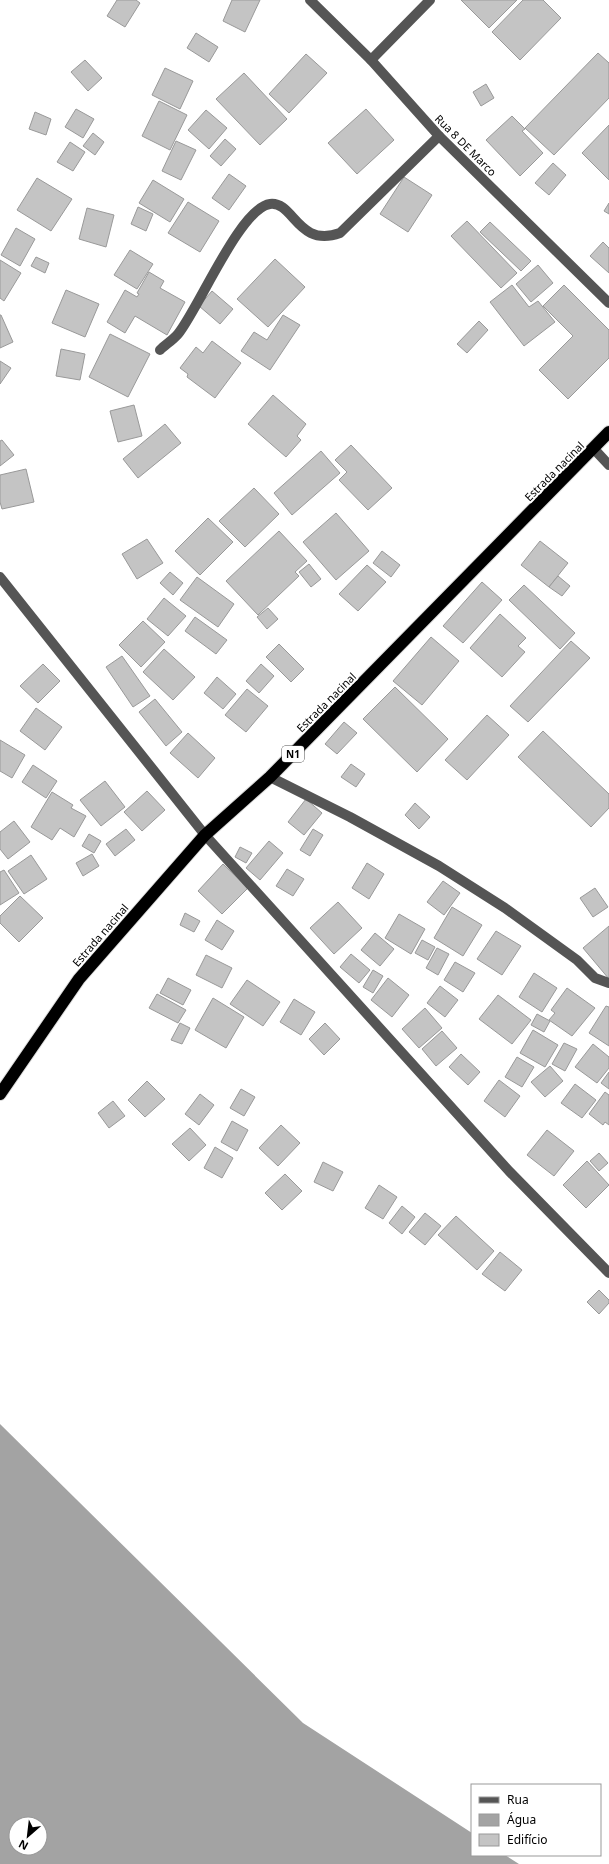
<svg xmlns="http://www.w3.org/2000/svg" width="609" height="1864" font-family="'Noto Sans',sans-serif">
  <rect width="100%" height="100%" fill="#fff"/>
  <!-- water -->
  <path fill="#a3a3a3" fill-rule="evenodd" d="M0,1424L303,1723L472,1833V1855H505L519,1864H0ZM16,1824H40V1848H16Z"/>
  <!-- building -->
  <g fill="#c4c4c4" stroke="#999">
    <polygon points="117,0 136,0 140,3 125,27 107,16"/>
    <polygon points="232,0 260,0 245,32 223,21"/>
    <polygon points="461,0 517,0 489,28"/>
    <polygon points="523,0 543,0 561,18 520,60 492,32"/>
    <polygon points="196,33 218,47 209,62 187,48"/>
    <polygon points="598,53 609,63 609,98 554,155 525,128"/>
    <polygon points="306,54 327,73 289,113 269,94"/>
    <polygon points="85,60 102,78 88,91 71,72"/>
    <polygon points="165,68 193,81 180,109 152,95"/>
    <polygon points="244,73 287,119 260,145 216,99"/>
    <polygon points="486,84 494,98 481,106 473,92"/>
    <polygon points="159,101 187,115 170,150 142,136"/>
    <polygon points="76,109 94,119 83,138 65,127"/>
    <polygon points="366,109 394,140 357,174 328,143"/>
    <polygon points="206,110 227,128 209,149 188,130"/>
    <polygon points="35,112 51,119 46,135 29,129"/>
    <polygon points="512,116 525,129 522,131 543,153 520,176 486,140"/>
    <polygon points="609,125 609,180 582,153"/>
    <polygon points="93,133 104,142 95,155 83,146"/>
    <polygon points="225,139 236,149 221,166 210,156"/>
    <polygon points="176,141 196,150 181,180 162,171"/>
    <polygon points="70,142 85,152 73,171 57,162"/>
    <polygon points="553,163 566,175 549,195 535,183"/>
    <polygon points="229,174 246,186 229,210 212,198"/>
    <polygon points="404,177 432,195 408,232 380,214"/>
    <polygon points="37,178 72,199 51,231 17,210"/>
    <polygon points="153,180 184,199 170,222 139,203"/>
    <polygon points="188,202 219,221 200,252 168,233"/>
    <polygon points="609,203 609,214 604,211"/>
    <polygon points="138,207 153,214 146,231 131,224"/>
    <polygon points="87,208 114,215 106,247 79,239"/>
    <polygon points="467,221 517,273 501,288 451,236"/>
    <polygon points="490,222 531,261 521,271 480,232"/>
    <polygon points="16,228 35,239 20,266 1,255"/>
    <polygon points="603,242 609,248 609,273 590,256"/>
    <polygon points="130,250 153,264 137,289 114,275"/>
    <polygon points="36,257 49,263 45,273 31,266"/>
    <polygon points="275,259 305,287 268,327 237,299"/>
    <polygon points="0,260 21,273 4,301 0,298"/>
    <polygon points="538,265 553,283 531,302 516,284"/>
    <polygon points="149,272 164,281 160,288 185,302 167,335 135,316 125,333 107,322 125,290 137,297 139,294 137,293"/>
    <polygon points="512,285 529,307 538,301 555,322 524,346 490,302"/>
    <polygon points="564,285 609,330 609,358 568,399 539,370 573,336 543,306"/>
    <polygon points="66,290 99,304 85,337 52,323"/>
    <polygon points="212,291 233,309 220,324 199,306"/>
    <polygon points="0,315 1,315 13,342 0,348"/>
    <polygon points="283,315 300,325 270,370 241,351 254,332 267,340"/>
    <polygon points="479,321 488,330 467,353 457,344"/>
    <polygon points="110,334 150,354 128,397 89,377"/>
    <polygon points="212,341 241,363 215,398 187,377 188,374 180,368 196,347 203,353"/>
    <polygon points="61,349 85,354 80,380 56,376"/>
    <polygon points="0,361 11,368 0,384"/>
    <polygon points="273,395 306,424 297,436 301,440 286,457 248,424"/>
    <polygon points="134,405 142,436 118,442 110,411"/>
    <polygon points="165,424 181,443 138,478 123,459"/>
    <polygon points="2,440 14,455 0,466 0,441"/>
    <polygon points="351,445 392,488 368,510 339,480 347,472 335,460"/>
    <polygon points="321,451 340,473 292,515 274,493"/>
    <polygon points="26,469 34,502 2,509 0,502 0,475"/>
    <polygon points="254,488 279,514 245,547 219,521"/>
    <polygon points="336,513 369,551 336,580 303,542"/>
    <polygon points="208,518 233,542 200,575 175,551"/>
    <polygon points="279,531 307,561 295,572 299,576 258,615 226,581"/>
    <polygon points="147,539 163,563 137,579 122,554"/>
    <polygon points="540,541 568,563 549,587 521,565"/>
    <polygon points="382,551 400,565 391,577 373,563"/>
    <polygon points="309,564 321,579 311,587 299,572"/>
    <polygon points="367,565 386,582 358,611 339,594"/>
    <polygon points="170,572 183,583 173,595 160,583"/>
    <polygon points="558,576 570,586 562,596 549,587"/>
    <polygon points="197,577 234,604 218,627 180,600"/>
    <polygon points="482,582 502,600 463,643 443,626"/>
    <polygon points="524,585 575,633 560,649 509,600"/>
    <polygon points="164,598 186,616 168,636 147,619"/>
    <polygon points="268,608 278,619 267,629 257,617"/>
    <polygon points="500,614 526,638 518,646 525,652 502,677 470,648"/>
    <polygon points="195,617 227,640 216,654 185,631"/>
    <polygon points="143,621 165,642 141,667 119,645"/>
    <polygon points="431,637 459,661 422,705 393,681"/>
    <polygon points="571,641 590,658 528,722 510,706"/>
    <polygon points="279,644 304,669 291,682 266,657"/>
    <polygon points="164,649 195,677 173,700 143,672"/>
    <polygon points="122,656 150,696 133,707 106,667"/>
    <polygon points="43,664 60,681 38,703 20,686"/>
    <polygon points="261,664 274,676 259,693 246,681"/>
    <polygon points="217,677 236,694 223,709 204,693"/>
    <polygon points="395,687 448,739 417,772 363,719"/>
    <polygon points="247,689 268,706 246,732 225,715"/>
    <polygon points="155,699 182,732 166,746 139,712"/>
    <polygon points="36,708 62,727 45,750 20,731"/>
    <polygon points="487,715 509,735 467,780 445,760"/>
    <polygon points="344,722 357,733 337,754 325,744"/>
    <polygon points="543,731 609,794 609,808 591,827 518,757"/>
    <polygon points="188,733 215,758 198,778 170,753"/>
    <polygon points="0,740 25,755 12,778 0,771"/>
    <polygon points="351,764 365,774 356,787 341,777"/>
    <polygon points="33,765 57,781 46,798 22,782"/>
    <polygon points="105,781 125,807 101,826 80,800"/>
    <polygon points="147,791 165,810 142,831 124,812"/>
    <polygon points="52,792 73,805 71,808 86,816 74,837 60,828 52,840 31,827"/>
    <polygon points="306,799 322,813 304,835 288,822"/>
    <polygon points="415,803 430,817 419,829 405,815"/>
    <polygon points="14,821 30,842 8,859 0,849 0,832"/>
    <polygon points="126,829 135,840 115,856 106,844"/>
    <polygon points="313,829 323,835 310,856 300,850"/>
    <polygon points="89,834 101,841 94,853 82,846"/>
    <polygon points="269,841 283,853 260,880 246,868"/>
    <polygon points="240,847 252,853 246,863 235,857"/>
    <polygon points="92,854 99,866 83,876 76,863"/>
    <polygon points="31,855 47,879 24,894 8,871"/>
    <polygon points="367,863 384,874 369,899 352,888"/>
    <polygon points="223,864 248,888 222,914 198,891"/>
    <polygon points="287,869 304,879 293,896 276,886"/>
    <polygon points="4,870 19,893 0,905 0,872"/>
    <polygon points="443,881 460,893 444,915 427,902"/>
    <polygon points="595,888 608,907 593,917 580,898"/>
    <polygon points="20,896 43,918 19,942 0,923 0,916"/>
    <polygon points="338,902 362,928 334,954 310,928"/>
    <polygon points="452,907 482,925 463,956 434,938"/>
    <polygon points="185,913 200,921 194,932 180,925"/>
    <polygon points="399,914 425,929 411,954 385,938"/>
    <polygon points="217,920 234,931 222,950 205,940"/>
    <polygon points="609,926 609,979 583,948"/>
    <polygon points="496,931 521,946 502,975 477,959"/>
    <polygon points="375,933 394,949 380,966 361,950"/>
    <polygon points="422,940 435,947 428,960 415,953"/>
    <polygon points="437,948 449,954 438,975 426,968"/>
    <polygon points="351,954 370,970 359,983 340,967"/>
    <polygon points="206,955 232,968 222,988 196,975"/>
    <polygon points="455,962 475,973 463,992 444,980"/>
    <polygon points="373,970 383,976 373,993 363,987"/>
    <polygon points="534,973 557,988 542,1012 519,997"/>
    <polygon points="168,978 191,990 183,1005 160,993"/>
    <polygon points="388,978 409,995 392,1017 371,1000"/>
    <polygon points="247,980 280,1002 263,1026 230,1004"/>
    <polygon points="440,986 458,1000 445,1017 427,1003"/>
    <polygon points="567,988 595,1008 572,1036 549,1020 555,1013 551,1010"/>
    <polygon points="157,994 186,1010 178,1023 149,1008"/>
    <polygon points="498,995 531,1020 512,1044 479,1019"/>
    <polygon points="213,998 244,1017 226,1048 195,1030"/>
    <polygon points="294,999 315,1012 301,1035 280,1022"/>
    <polygon points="606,1006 609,1007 609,1046 589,1033"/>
    <polygon points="425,1008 442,1028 419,1048 402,1029"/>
    <polygon points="537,1014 550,1021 544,1032 531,1025"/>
    <polygon points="180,1023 190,1028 182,1044 171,1040"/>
    <polygon points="325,1023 340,1039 324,1055 309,1039"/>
    <polygon points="533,1030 558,1045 545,1067 520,1053"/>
    <polygon points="442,1031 457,1048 436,1066 422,1049"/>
    <polygon points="564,1043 577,1049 565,1071 552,1064"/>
    <polygon points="593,1044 609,1057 609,1068 597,1083 575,1067"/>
    <polygon points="461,1054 480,1072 468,1085 449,1067"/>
    <polygon points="517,1057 534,1067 522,1087 505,1077"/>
    <polygon points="550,1066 563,1081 545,1097 531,1082"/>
    <polygon points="609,1072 609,1089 601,1083"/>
    <polygon points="499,1080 520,1096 505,1117 484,1101"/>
    <polygon points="147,1081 165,1099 145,1117 128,1100"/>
    <polygon points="575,1084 596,1100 582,1118 561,1103"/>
    <polygon points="241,1089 255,1097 244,1116 230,1108"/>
    <polygon points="605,1092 609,1095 609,1125 605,1122 603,1125 589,1114"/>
    <polygon points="200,1094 214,1105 199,1125 185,1114"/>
    <polygon points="113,1101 125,1116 109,1128 98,1113"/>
    <polygon points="232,1121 248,1130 237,1151 221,1142"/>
    <polygon points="281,1125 300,1143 278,1166 259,1148"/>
    <polygon points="190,1128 206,1145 189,1161 172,1144"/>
    <polygon points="547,1130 574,1151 554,1176 527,1155"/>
    <polygon points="215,1147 233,1158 222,1178 204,1168"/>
    <polygon points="599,1153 608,1163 599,1171 590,1161"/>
    <polygon points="587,1161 609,1185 586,1208 563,1185"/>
    <polygon points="323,1162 343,1172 333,1191 314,1182"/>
    <polygon points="285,1174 302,1191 282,1210 265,1193"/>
    <polygon points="379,1185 397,1197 383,1219 365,1208"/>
    <polygon points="402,1206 415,1217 402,1234 389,1223"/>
    <polygon points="425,1213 441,1226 425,1245 409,1232"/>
    <polygon points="456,1216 494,1251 477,1270 438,1235"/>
    <polygon points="500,1252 522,1270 505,1291 482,1274"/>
    <polygon points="599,1290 609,1300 609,1303 599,1314 587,1302"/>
  </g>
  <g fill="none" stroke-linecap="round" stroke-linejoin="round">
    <defs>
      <polyline id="highway" points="0,1094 79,979 205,835 270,777 609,432"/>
    </defs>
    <!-- highway casing -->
    <use href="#highway" stroke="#dbdbdb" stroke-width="14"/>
    <!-- minor -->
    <g stroke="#555" stroke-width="10">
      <polyline points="310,0 371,60 439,136 609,303"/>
      <polyline points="371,60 430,0"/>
      <path d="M160,350C165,345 173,340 178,334C198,310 240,208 270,204C294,201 297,248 340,233L439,136"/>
      <polyline points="594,449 609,465"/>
      <polyline points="0,577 205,835 509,1171 609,1273"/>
      <polyline points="270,777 350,817 439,866 505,908 577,960 595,978 609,983"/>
    </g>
    <!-- highway -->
    <use href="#highway" stroke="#000" stroke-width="12"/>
  </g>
  <g text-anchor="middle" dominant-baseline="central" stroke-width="4" stroke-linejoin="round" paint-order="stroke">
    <!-- shield labels -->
    <rect fill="#fff" stroke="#4c4c4c" stroke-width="1" x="282" y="746" width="22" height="16" rx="3"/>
    <g font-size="10" font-weight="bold" fill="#000">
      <text x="293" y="754">N1</text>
    </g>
    <!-- street labels -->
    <g font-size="11" fill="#000" stroke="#fff">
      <text transform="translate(466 145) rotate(45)">Rua 8 DE Marco</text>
      <text transform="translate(554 471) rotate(-45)">Estrada nacinal</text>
      <text transform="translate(326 702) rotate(-45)">Estrada nacinal</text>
      <text transform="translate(100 935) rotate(-49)">Estrada nacinal</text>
    </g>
  </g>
  <!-- legend -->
  <rect x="471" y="1784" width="130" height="72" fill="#ffffff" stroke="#999999"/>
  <rect x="479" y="1797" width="20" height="6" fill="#555555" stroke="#999999"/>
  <text x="507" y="1804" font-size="12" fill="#000000">Rua</text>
  <rect x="479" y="1814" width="20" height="12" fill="#a3a3a3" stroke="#999999"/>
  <text x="507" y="1824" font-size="12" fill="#000000">Água</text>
  <rect x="479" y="1834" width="20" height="12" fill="#c4c4c4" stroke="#999999"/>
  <text x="507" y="1844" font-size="12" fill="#000000">Edifício</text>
  <!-- north arrow -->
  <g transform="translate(28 1836) rotate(208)"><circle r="19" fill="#ffffff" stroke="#999999"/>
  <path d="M0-3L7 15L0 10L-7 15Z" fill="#000000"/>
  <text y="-6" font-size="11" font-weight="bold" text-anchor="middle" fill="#000000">N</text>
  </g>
</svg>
